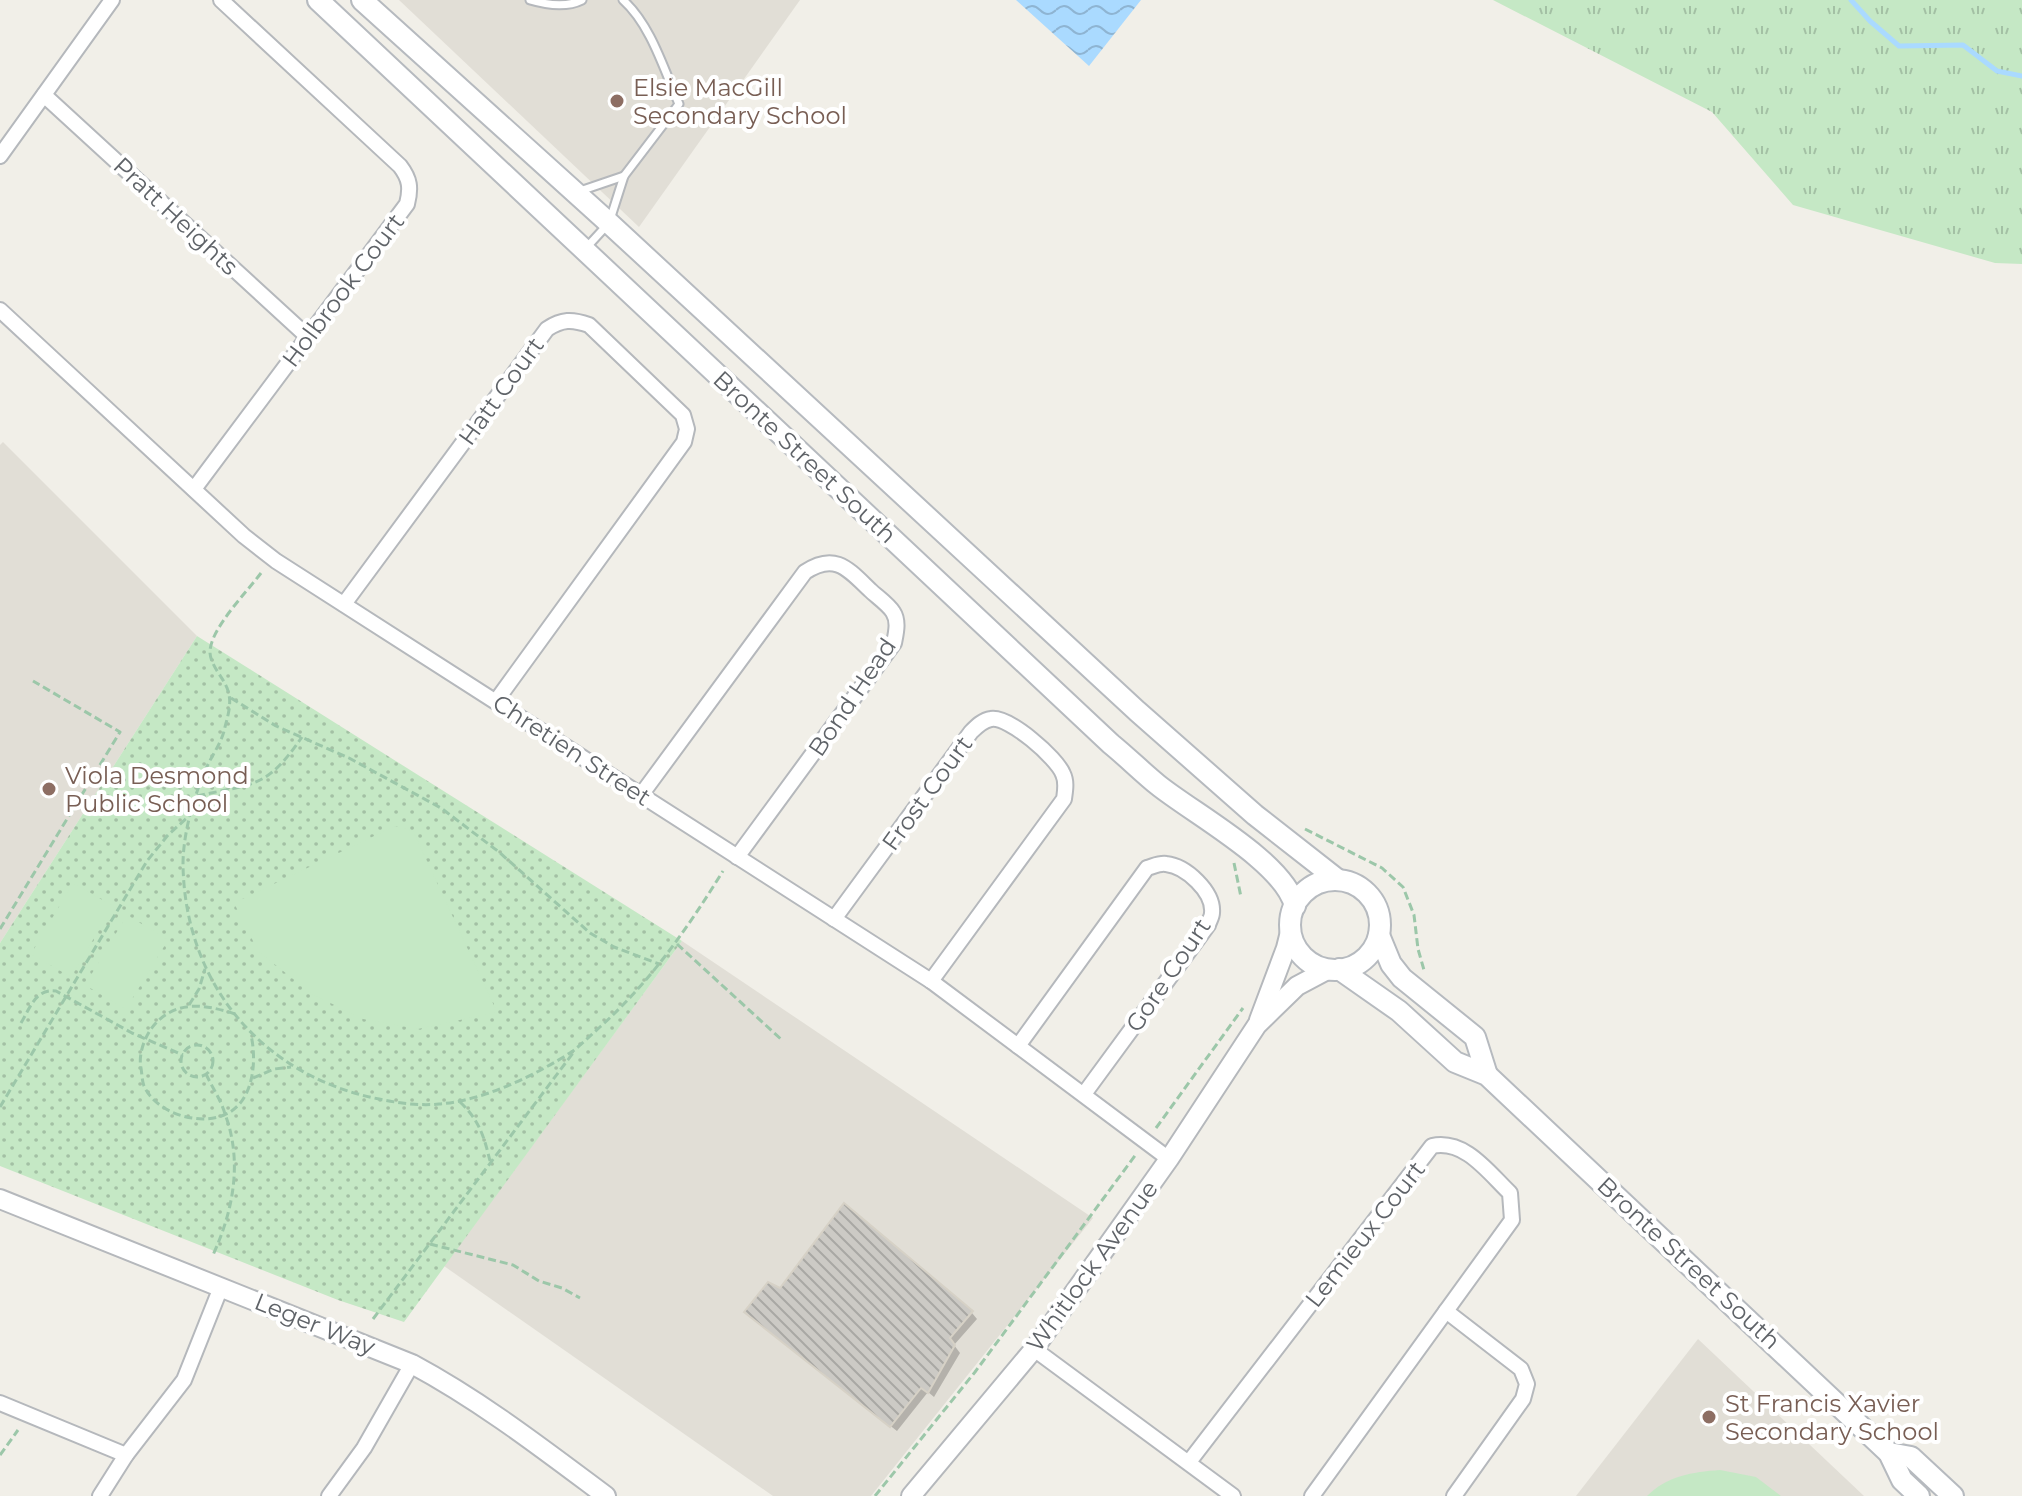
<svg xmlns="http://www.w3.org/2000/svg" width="2022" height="1496" font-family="Montserrat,sans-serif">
  <defs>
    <pattern id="grass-tufts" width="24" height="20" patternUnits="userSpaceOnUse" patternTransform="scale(2)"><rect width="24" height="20" fill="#c5e8c5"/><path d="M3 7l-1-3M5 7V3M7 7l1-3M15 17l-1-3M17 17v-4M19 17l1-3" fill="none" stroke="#a3c0a4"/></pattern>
    <pattern id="park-dots" width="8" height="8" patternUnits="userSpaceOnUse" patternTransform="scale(2)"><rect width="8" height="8" fill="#c5e8c5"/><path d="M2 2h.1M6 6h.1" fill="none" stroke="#a3c0a4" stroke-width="1.8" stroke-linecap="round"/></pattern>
    <pattern id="water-waves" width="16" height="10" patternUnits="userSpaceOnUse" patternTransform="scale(2)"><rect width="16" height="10" fill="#aadaff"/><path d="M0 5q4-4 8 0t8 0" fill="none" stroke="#8eb4d2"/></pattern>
    <pattern id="building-back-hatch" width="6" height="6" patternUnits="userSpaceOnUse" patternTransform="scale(2)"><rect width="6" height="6" fill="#cccac5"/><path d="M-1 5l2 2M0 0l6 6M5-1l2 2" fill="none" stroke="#a9a8a4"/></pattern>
  </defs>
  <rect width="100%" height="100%" fill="#f1efe8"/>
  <!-- education -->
  <g fill="#e1ded6">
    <polygon points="399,0 800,0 639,227"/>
    <polygon points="3,442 197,636 0,943 0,445"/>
    <polygon points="682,941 1093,1218 871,1496 773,1496 444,1266"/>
    <polygon points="1698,1339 1864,1496 1576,1496"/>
  </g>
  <!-- grass -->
  <polygon fill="url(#grass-tufts)" points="1493,0 2022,0 2022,264 1995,263 1793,205 1712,112"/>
  <!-- park -->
  <polygon fill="url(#park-dots)" points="197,636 682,941 404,1322 338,1300 0,1166 0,943"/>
  <!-- garden -->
  <g fill="#c5e8c5">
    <polygon points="395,826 413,831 497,1012 418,1029 363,1019 312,994 258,951 234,903"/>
    <polygon points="73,883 113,906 71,977 31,954"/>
    <polygon points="127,915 168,940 126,1009 85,985"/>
    <path d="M1720,1470L1756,1477L1781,1496H1647C1667,1476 1692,1472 1720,1470Z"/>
  </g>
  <!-- water -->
  <polygon fill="url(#water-waves)" points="1016,0 1141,0 1089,66"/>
  <!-- shadow -->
  <polygon fill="#0003" points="781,1291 972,1313 977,1319 954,1345 960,1353 934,1397 928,1392 897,1431 752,1318"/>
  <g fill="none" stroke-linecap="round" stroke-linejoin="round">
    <!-- stream -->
    <polyline stroke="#aadaff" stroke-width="5" points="1851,0 1870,21 1899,46 1963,45 1997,71 2022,76"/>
  </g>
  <!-- building -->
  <polygon fill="url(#building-back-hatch)" stroke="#d6d1c6" stroke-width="2" points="844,1203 973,1311 950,1338 955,1345 928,1393 921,1388 890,1427 744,1312 768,1282 780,1288"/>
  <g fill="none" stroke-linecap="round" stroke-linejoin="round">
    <defs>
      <g id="service">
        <path d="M530,0C547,5 566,8 582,0"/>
        <polyline points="577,192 624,176"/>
        <path d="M586,248L609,223L624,176L679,104C664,70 651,25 623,0"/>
      </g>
      <g id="minor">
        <polyline points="44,95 308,337"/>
        <polyline points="0,156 112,0"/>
        <polyline points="0,310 244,536 276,561 931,981 1169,1159"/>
        <path d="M194,489L407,204C411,188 410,179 400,166L221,0"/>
        <path d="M344,604L547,329C562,319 572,319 589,325L683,415L687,429L684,442L496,701"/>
        <path d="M641,795L805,572C835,552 848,569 870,590C876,596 888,604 893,612C899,621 896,633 894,643L737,857"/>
        <path d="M834,919L971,732C977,726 983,720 991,719C1009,716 1057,758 1063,774C1067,782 1065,791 1064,799L931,981"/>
        <path d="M1018,1046L1147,868C1154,866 1160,863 1166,864C1186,866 1214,892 1212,913C1212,917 1209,921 1208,925L1084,1094"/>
        <polyline points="1446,1311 1521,1369 1527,1384 1523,1399 1454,1496"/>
        <polyline points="1034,1349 1233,1496"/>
        <polyline points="0,1403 126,1455"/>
        <path d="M1189,1462L1432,1146C1465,1139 1488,1172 1510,1193L1512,1220L1312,1496"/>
        <polyline points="100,1496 126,1455 184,1380 221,1287"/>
        <polyline points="329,1496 364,1448 412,1364"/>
      </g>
      <g id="tertiary">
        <polyline points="1259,1020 1286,948 1291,928"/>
        <path d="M0,1199L412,1364C481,1401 543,1449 606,1496"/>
        <polyline points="911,1496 1034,1349 1169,1159 1257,1025 1297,986 1329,969"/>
      </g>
      <g id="secondary">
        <path d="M318,0L1111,744C1127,757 1142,772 1158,785C1194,814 1284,862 1295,906"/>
        <polyline points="362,0 609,223 1137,711 1255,815 1338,880"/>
        <circle cx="1335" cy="925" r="45"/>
        <polyline points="1379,935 1391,964 1402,978 1475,1037 1487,1075"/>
        <polyline points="1339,969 1399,1011 1455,1062 1487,1075 1889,1453 1902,1480 1919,1496"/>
        <polyline points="1889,1453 1911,1457 1953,1496"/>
      </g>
    </defs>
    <!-- service casing -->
    <use href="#service" stroke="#b5b8bc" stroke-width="11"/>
    <!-- minor casing -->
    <use href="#minor" stroke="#b5b8bc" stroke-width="18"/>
    <!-- tertiary casing -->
    <use href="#tertiary" stroke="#b5b8bc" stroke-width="22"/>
    <!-- secondary casing -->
    <use href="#secondary" stroke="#b6babf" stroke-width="24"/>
    <!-- path -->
    <g stroke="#9cc7a9" stroke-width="3" stroke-dasharray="8 4" stroke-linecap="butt">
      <path d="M261,573C247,592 209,630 210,653C211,667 225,679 228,691C232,702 228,716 225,727C222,743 211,756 205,771C193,799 183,834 183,865C185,984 262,1076 379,1099C398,1103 419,1106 439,1104C483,1101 536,1075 573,1051C582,1044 591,1035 600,1027C651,981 687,929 723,871"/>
      <polyline points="231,698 276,726 349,758 441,808 499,852 590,933 614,947 659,964"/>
      <path d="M197,796C255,783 266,789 302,737"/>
      <polyline points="1305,829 1382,868 1403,887 1414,915 1418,949 1424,970"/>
      <polyline points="1234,863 1241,897"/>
      <polyline points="0,929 120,732 33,681"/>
      <polyline points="677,944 783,1041"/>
      <polyline points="189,1005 199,989 205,969"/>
      <path d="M235,1014C207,1005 178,999 155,1024C145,1035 138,1054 141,1068C142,1074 142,1081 144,1086C156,1113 198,1126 224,1115C254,1103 257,1061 251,1035"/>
      <path d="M21,1023C30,1008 36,988 56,991L132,1033L183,1055"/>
      <circle cx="197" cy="1061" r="16"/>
      <path d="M206,1074C212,1087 221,1100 225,1114C243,1162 233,1211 213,1255"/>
      <polyline points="253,1078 274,1069 291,1067"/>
      <path d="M460,1102C479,1120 484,1136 490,1161"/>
      <polyline points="0,1107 147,861 168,835 189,816"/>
      <polyline points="1156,1128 1243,1008"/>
      <polyline points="430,1244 513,1265 539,1281 562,1288 580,1298"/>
      <polyline points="373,1319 573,1053"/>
      <polyline points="0,1455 18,1430"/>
      <polyline points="875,1496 975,1372 1137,1153"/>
    </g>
    <!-- service -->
    <use href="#service" stroke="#fff" stroke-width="7"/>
    <!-- minor -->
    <use href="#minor" stroke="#fff" stroke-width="14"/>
    <!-- tertiary -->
    <use href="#tertiary" stroke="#fff" stroke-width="18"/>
    <!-- secondary -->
    <use href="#secondary" stroke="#fff" stroke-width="20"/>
  </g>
  <!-- markers -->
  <g fill="#8d6e63" stroke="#fff" stroke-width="3">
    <circle cx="617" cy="101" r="8"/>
    <circle cx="49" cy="789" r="8"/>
    <circle cx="1709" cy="1417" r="8"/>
  </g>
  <g text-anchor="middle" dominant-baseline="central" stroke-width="8" stroke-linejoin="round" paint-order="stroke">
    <!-- education labels -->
    <g font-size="24" fill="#785e54" stroke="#fff" text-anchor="start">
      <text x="633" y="87">Elsie MacGill<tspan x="633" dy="28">Secondary School</tspan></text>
      <text x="65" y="775">Viola Desmond<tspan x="65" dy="28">Public School</tspan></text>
      <text x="1725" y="1403">St Francis Xavier<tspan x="1725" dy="28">Secondary School</tspan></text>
    </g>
    <!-- street labels -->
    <g font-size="24" fill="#5f6368" stroke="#fff">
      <text transform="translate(176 216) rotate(43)">Pratt Heights</text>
      <text transform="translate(343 290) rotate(-53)">Holbrook Court</text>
      <text transform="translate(501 391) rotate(-54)">Hatt Court</text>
      <text transform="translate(805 457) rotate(43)">Bronte Street South</text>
      <text transform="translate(852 697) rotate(-56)">Bond Head</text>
      <text transform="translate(572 750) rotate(33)">Chretien Street</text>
      <text transform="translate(927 793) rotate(-54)">Frost Court</text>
      <text transform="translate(1168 975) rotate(-56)">Gore Court</text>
      <text transform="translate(1365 1234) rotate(-52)">Lemieux Court</text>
      <text transform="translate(1689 1263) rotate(43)">Bronte Street South</text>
      <text transform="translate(1092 1266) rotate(-54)">Whitlock Avenue</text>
      <text transform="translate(315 1324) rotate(22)">Leger Way</text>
    </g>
  </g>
</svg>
